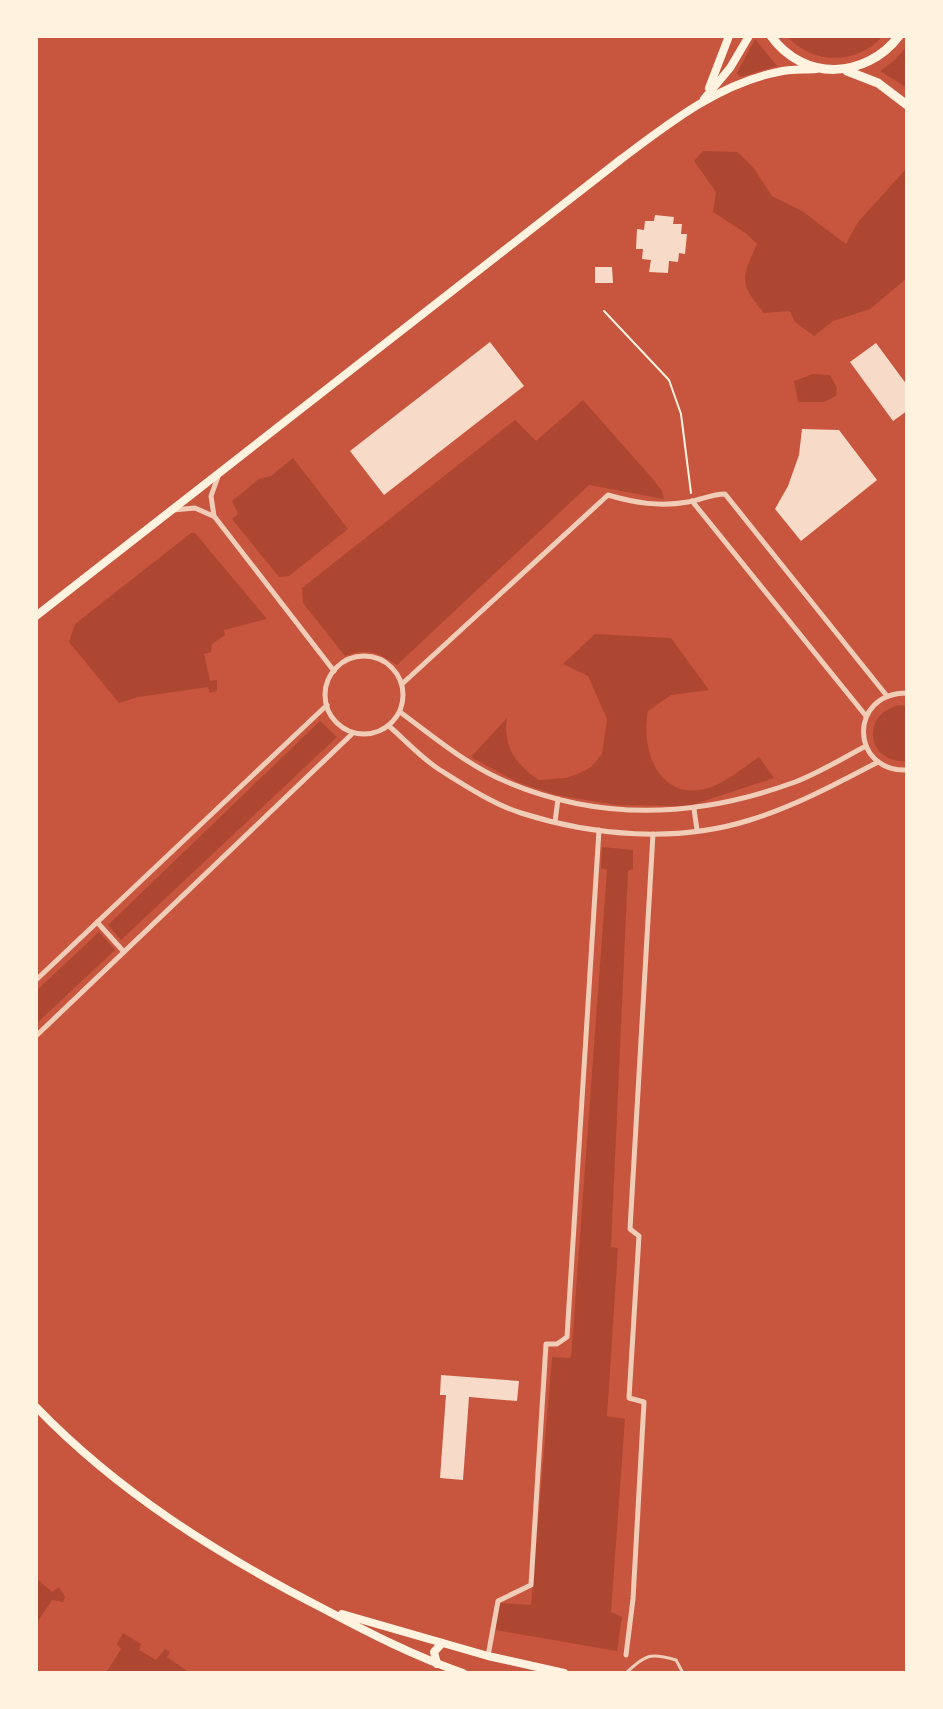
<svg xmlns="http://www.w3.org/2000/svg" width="943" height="1709" font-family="Roboto,sans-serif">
  <rect width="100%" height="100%" fill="#c8553d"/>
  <!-- green -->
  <g fill="#ae4732">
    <path d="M787,36H883C857,65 812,65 787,36Z"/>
    <polygon points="755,39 777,66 740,77 737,73"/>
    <polygon points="907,46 907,88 880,71 895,60"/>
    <path d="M703,151L737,152L753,167L772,196L802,211L846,244L858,222L906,169L907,278L870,309L833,321L814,336L795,322L790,311L764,313C739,283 741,279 757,244L747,234L713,212L716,192L694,161Z"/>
    <polygon points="813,374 830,375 837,388 836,396 824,402 798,402 794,381"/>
    <path d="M583,400L652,478L662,491L664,499L589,485L397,665C379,653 367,647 345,656L303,603L302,588L515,420L536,441Z"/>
    <polygon points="293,458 348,529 289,576 279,577 232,519 238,514 232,501 259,479 271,476"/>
    <polygon points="191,533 195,533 267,619 224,630 225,635 212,644 211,652 204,654 210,681 217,680 217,691 210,693 208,687 138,697 119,703 69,642 75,624"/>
    <path d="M595,634L671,638L709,690L671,695L648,711C641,745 655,796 700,790C721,787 741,769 759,757L774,778L689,806L616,805L556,795L517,782L471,757L507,718C502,746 517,766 539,780L566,778L580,773L591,767L602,754L607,719L588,676L563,664Z"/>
    <path d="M900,705L907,706V761C866,764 860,713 900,705Z"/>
    <polygon points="320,721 337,737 121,940 108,925"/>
    <polygon points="602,847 633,850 633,869 628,871 611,1247 618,1248 607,1416 625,1419 611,1612 622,1617 617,1651 495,1630 498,1603 531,1605 552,1357 571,1358 607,870 601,868"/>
    <polygon points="99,932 115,950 36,1024 36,991"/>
    <polygon points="36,1578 52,1592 59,1587 65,1597 63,1602 52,1600 36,1624"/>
    <polygon points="123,1633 141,1644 139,1650 156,1660 165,1649 170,1652 167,1657 190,1673 106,1673 121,1649 117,1644"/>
  </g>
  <!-- building -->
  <g fill="#f7dbc8">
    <polygon points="655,215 674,217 673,224 682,224 681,234 687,234 685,254 679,253 678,262 669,261 668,273 649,272 651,260 642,259 643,249 636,249 637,229 644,230 645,221 654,221"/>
    <polygon points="595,267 612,267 613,283 595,283"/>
    <polygon points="490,342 524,386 384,495 350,451"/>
    <polygon points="876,343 907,385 907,411 893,421 850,362"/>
    <polygon points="802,429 839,430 877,480 801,541 775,509 788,486 799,455"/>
    <polygon points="441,1375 519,1381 517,1401 469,1397 463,1480 440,1478 446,1395 440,1395"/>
  </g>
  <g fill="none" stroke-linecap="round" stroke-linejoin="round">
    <!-- path -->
    <polyline stroke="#fff3e0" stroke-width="2" points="604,311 669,380 681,414 691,493"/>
    <!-- service -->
    <path stroke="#f1ccb7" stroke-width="3" d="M626,1673C646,1655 649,1652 676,1660L683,1673"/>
    <!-- minor -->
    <g stroke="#f1ccb7" stroke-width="5">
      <polyline points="219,474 211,496 214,516 334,671"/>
      <polyline points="692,501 866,716"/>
      <polyline points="173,510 195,508 213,516"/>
      <circle cx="364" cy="695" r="39"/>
      <path d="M402,684L608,495C635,503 660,507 688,502C701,500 712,494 725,494L887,696"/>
      <path d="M907,693C848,693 850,772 907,770"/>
      <path d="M400,712C434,737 468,766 507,782C602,822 700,817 795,782C819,773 843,758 866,746"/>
      <path d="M389,726C405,740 421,758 440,770C464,785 493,804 521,813C593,836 677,843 750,820C795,806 836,784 878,762"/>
      <polyline points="694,809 697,830"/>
      <polyline points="555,822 558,799"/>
      <polyline points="97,922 124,952"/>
      <polyline points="36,980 327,705"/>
      <polyline points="36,1036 353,733"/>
      <polyline points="626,1655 633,1599 644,1402 629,1398 639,1236 630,1229 653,834"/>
      <polyline points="488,1656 498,1601 531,1585 546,1344 557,1344 567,1337 599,830"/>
    </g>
    <!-- secondary -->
    <g stroke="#fff3e0" stroke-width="8">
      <polyline points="709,88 729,36"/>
      <polyline points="704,99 730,68 749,36"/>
      <path d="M36,616L620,160C668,124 718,84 778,72C790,69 804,70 816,69"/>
      <path d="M36,1407C119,1493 219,1555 324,1609C369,1633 414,1656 463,1673"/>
      <polyline points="342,1614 488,1656 564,1673"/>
      <polyline points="437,1664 434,1652 442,1643"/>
    </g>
    <!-- primary -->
    <g stroke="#fff3e0" stroke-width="9">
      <path d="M771,36C804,82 866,79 899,36"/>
      <polyline points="847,71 878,83 907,105"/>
    </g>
  </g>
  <!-- border -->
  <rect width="943" height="1709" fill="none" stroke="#fff3e0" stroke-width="76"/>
</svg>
